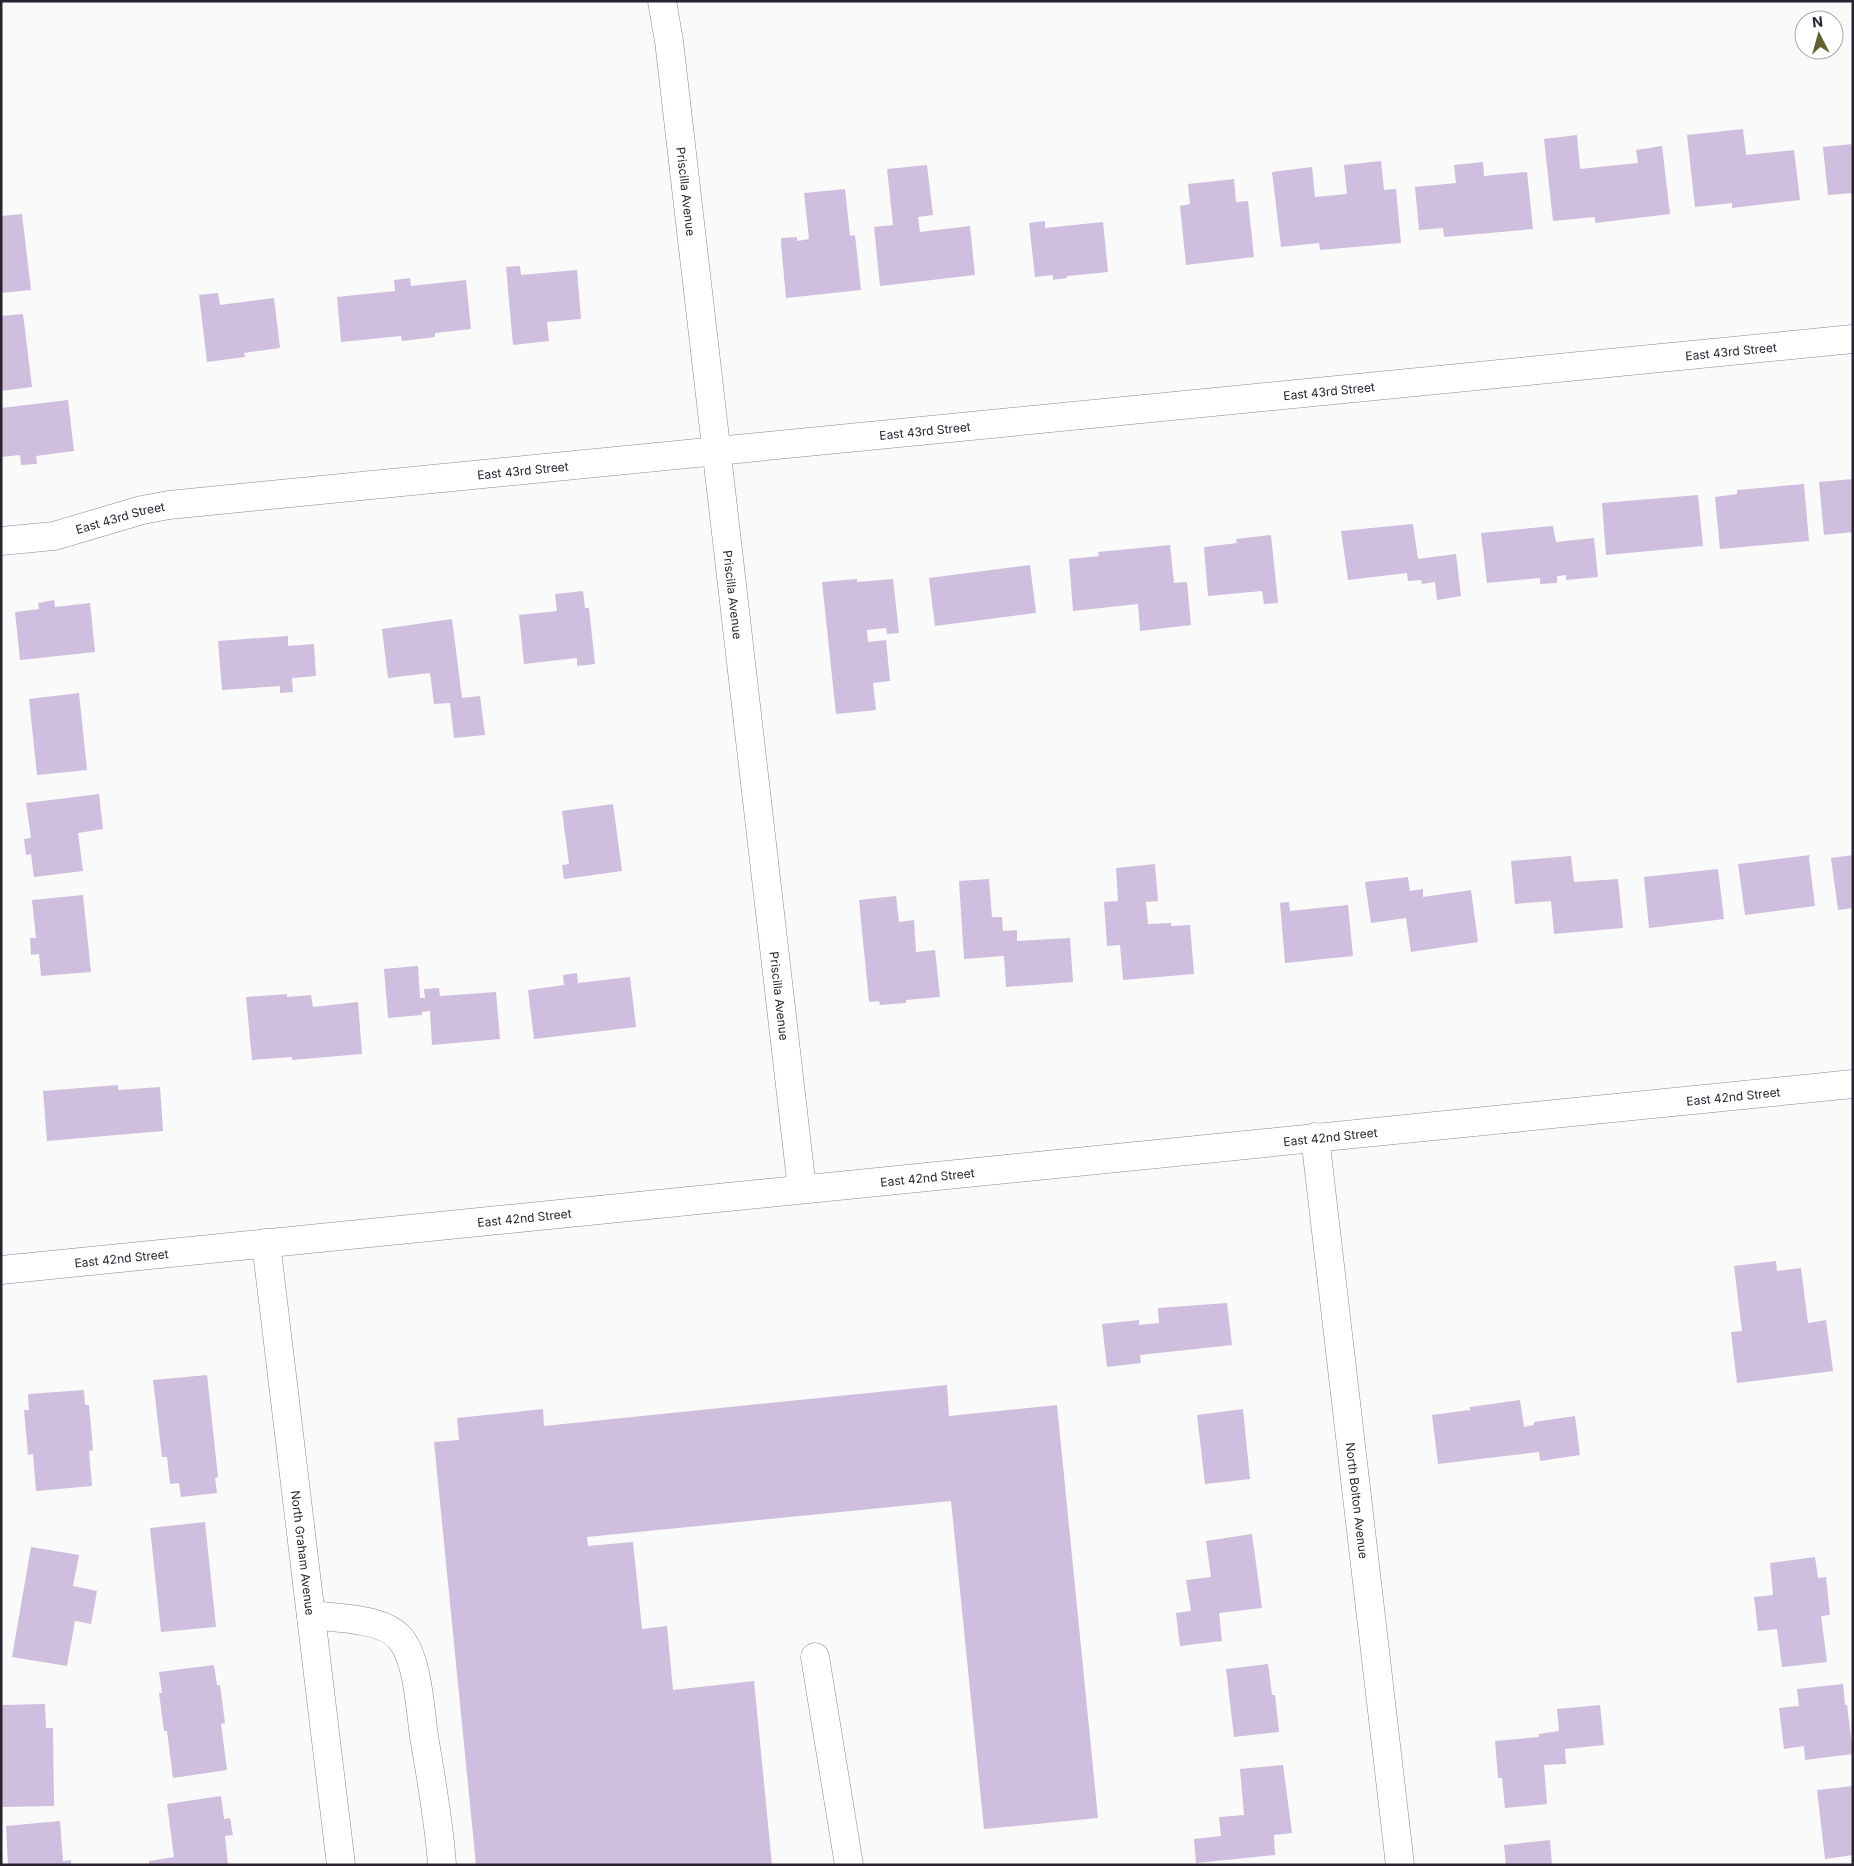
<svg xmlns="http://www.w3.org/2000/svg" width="1854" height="1866" font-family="Inter,sans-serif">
  <rect width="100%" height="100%" fill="#fafafa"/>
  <!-- building -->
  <g fill="#cfbedd">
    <polygon points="1743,129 1746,155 1794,150 1800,200 1732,208 1732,203 1695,207 1687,135"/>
    <polygon points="1577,135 1580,169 1638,163 1636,150 1662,146 1670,214 1595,223 1595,217 1553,221 1544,139"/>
    <polygon points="1853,144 1853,193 1828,195 1823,147"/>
    <polygon points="1381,161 1384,190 1396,189 1401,243 1320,250 1319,243 1281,247 1272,172 1312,167 1315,197 1347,194 1344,165"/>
    <polygon points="1483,162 1484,176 1527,172 1533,229 1444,237 1443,228 1419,230 1415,187 1456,183 1454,165"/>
    <polygon points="927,165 933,215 918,217 920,232 970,226 975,275 880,286 874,227 893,225 887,169"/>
    <polygon points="1234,179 1236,202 1248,201 1254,257 1186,265 1180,206 1190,204 1188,184"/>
    <polygon points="845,189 850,236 855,235 861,290 786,298 781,243 781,238 797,237 797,241 809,239 804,193"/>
    <polygon points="22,214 31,290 1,293 1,216"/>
    <polygon points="1045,221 1045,228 1103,222 1108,272 1067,276 1067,278 1053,280 1053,275 1035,277 1029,223"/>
    <polygon points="520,266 521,275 577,270 581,319 547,322 549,341 513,345 506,267"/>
    <polygon points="410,278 411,286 466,280 471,329 435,333 435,337 402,341 401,336 341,342 337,297 395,291 394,280"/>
    <polygon points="218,293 220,305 274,298 280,348 244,353 245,357 207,362 199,295"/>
    <polygon points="23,314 32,387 1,391 1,316"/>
    <polygon points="68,400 74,451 36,456 37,464 21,465 20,455 1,457 1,408"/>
    <polygon points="1853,479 1853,532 1824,535 1819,482"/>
    <polygon points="1804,484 1809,541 1720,549 1715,497 1737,494 1737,490"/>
    <polygon points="1698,495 1703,546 1606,555 1602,503"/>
    <polygon points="1413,524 1418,559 1456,554 1461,596 1437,600 1435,582 1422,584 1421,580 1408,581 1407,573 1348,580 1341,531"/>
    <polygon points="1553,526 1556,542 1594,538 1598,577 1566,580 1566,575 1557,576 1557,583 1540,584 1540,578 1487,583 1481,533"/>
    <polygon points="1271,535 1278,603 1264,604 1262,591 1208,596 1204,547 1237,543 1236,539"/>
    <polygon points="1170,545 1174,583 1187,582 1191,625 1140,631 1138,604 1073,611 1069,559 1099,556 1098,552"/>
    <polygon points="1030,565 1036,613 935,626 929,578"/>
    <polygon points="857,579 857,582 893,579 899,633 887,634 886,628 867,630 868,642 886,640 890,681 873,683 876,710 836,714 822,582"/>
    <polygon points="583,591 585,608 589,608 595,664 577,666 577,658 524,664 519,615 557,611 555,594"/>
    <polygon points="54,600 55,607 90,603 95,652 20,660 15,612 39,609 38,603"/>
    <polygon points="452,619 462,698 480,696 485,735 454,738 450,703 434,704 430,673 388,678 382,629"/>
    <polygon points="288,636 288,646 314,644 316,676 292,678 293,692 280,693 280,686 222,690 218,641"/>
    <polygon points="79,693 87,770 37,775 29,699"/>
    <polygon points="99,794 103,829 78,833 83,871 34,877 31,854 26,855 24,839 31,838 26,803"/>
    <polygon points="613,804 622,871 564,879 562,865 569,864 562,811"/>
    <polygon points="1810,855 1809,858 1815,906 1745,915 1738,864"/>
    <polygon points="1853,855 1853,908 1838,910 1831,858"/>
    <polygon points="1571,856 1574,882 1618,879 1623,928 1554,934 1551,901 1515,904 1511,861"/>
    <polygon points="1155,864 1158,901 1146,902 1148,924 1171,923 1171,926 1190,925 1194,974 1123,980 1120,945 1107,946 1104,902 1118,901 1116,868"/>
    <polygon points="1718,869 1724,919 1649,928 1644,877"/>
    <polygon points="1408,877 1410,891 1423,889 1423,897 1471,890 1478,942 1411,952 1406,918 1371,923 1365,882"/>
    <polygon points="989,879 992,917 1002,917 1003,931 1017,930 1017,941 1070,938 1073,982 1006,987 1004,956 964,959 959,881"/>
    <polygon points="83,895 91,972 41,976 39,954 31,955 30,938 36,938 32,900"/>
    <polygon points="896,896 899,922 914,920 916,952 935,950 940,997 906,1000 906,1003 880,1005 879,1001 869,1002 859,900"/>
    <polygon points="1289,902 1290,911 1348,905 1353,956 1285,963 1280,903"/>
    <polygon points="418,966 420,998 425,998 424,989 439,988 440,996 496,992 500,1039 432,1045 430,1011 422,1012 422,1015 388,1018 384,969"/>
    <polygon points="577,973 578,983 630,977 636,1027 534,1039 528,990 564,985 563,975"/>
    <polygon points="287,994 287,997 311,995 313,1007 358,1002 362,1054 292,1060 292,1057 252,1060 246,997"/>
    <polygon points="118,1085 118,1090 160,1087 163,1131 47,1141 43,1091"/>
    <polygon points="1776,1261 1777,1271 1801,1268 1808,1323 1826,1320 1833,1371 1737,1383 1731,1332 1742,1331 1734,1266"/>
    <polygon points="1227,1303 1232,1345 1140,1355 1141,1363 1107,1367 1102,1324 1139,1320 1139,1325 1159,1323 1158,1308"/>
    <polygon points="207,1375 218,1477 215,1478 217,1493 181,1497 179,1483 170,1484 167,1457 162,1457 153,1380"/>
    <polygon points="947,1385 949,1416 1057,1405 1098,1818 984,1829 951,1501 587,1537 588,1546 633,1542 642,1629 667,1626 673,1690 754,1681 772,1865 476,1865 434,1442 459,1440 457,1418 543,1409 544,1426"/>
    <polygon points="84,1390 85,1405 89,1405 93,1450 89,1451 92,1486 36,1491 33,1454 28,1455 24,1410 29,1410 28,1394"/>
    <polygon points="1520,1400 1524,1427 1534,1425 1534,1422 1575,1416 1580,1455 1540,1461 1539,1452 1438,1464 1432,1415 1470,1410 1470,1407"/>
    <polygon points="1243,1409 1250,1479 1205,1484 1197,1415"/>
    <polygon points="205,1522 216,1627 161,1632 150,1528"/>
    <polygon points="1252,1534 1262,1608 1219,1613 1222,1641 1180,1646 1176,1613 1191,1611 1186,1580 1211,1577 1206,1541"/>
    <polygon points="31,1547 79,1555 73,1586 97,1591 91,1624 75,1621 67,1666 12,1657"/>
    <polygon points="1815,1557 1818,1578 1826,1577 1830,1615 1821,1616 1827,1662 1782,1667 1777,1629 1758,1631 1754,1597 1773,1595 1770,1563"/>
    <polygon points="1268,1664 1272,1695 1275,1695 1279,1732 1234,1737 1226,1669"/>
    <polygon points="214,1665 217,1685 220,1685 225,1723 221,1724 227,1770 173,1778 167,1731 164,1731 159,1693 162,1693 159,1672"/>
    <polygon points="1843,1684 1845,1705 1847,1705 1853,1754 1805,1760 1804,1746 1784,1749 1779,1708 1799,1706 1797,1689"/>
    <polygon points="45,1704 46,1728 53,1728 54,1806 1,1807 1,1705"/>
    <polygon points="1600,1705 1604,1745 1565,1749 1566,1764 1544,1765 1547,1804 1505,1808 1502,1778 1498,1778 1495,1741 1539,1737 1539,1734 1559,1731 1557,1709"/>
    <polygon points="1283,1765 1292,1833 1274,1835 1275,1855 1196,1863 1194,1839 1221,1836 1219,1817 1244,1815 1240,1769"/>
    <polygon points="1853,1786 1853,1855 1825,1859 1817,1790"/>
    <polygon points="221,1796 224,1819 230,1818 233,1835 225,1836 228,1865 149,1865 149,1861 174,1857 167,1804"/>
    <polygon points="60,1821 63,1861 71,1860 71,1865 8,1865 6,1826"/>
    <polygon points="1550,1840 1552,1865 1506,1865 1504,1845"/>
  </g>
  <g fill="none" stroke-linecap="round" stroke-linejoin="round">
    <defs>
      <g id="minor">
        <path id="s1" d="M662,1L669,41L802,1189"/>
        <path id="s2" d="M1,541L54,536L142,510L169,505L1853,339"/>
        <path id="s3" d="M1315,1137L1400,1865"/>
        <path id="s4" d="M266,1243L341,1865"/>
        <path id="s5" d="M1,1270L1853,1084"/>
        <path d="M311,1615C336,1618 381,1618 399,1637C418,1657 420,1709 424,1736C431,1779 439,1821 442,1865"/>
        <polyline points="815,1657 849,1865"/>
      </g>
    </defs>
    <!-- minor casing -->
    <use href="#minor" stroke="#91819e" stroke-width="29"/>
    <!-- minor -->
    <use href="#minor" stroke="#fff" stroke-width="28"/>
  </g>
  <g text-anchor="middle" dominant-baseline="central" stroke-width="4" stroke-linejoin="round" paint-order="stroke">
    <!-- street labels -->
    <g font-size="12" fill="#29232f" stroke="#fff">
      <text stroke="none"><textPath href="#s1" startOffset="192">Priscilla Avenue</textPath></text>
      <text stroke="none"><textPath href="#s2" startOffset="1742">East 43rd Street</textPath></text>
      <text stroke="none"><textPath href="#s2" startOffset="1338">East 43rd Street</textPath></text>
      <text stroke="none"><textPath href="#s2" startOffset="932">East 43rd Street</textPath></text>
      <text stroke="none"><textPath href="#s2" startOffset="528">East 43rd Street</textPath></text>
      <text stroke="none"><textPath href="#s2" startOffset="122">East 43rd Street</textPath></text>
      <text stroke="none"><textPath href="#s1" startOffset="598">Priscilla Avenue</textPath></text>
      <text stroke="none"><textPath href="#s1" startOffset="1002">Priscilla Avenue</textPath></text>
      <text stroke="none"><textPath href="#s5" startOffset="1741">East 42nd Street</textPath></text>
      <text stroke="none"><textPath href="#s5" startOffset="1336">East 42nd Street</textPath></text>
      <text stroke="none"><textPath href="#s5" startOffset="931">East 42nd Street</textPath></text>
      <text stroke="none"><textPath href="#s5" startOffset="526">East 42nd Street</textPath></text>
      <text stroke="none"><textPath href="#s5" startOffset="121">East 42nd Street</textPath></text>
      <text stroke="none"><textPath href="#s3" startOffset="366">North Bolton Avenue</textPath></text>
      <text stroke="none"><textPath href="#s4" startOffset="312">North Graham Avenue</textPath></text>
    </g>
  </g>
  <!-- border -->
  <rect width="1854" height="1866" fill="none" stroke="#29232f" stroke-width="5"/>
  <!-- north arrow -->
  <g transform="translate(1819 35) rotate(354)"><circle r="24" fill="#ffffff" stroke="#a9a7ac"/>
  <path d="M0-4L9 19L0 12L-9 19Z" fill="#64622f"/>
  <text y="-8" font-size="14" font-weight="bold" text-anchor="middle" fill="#29232f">N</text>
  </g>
</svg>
